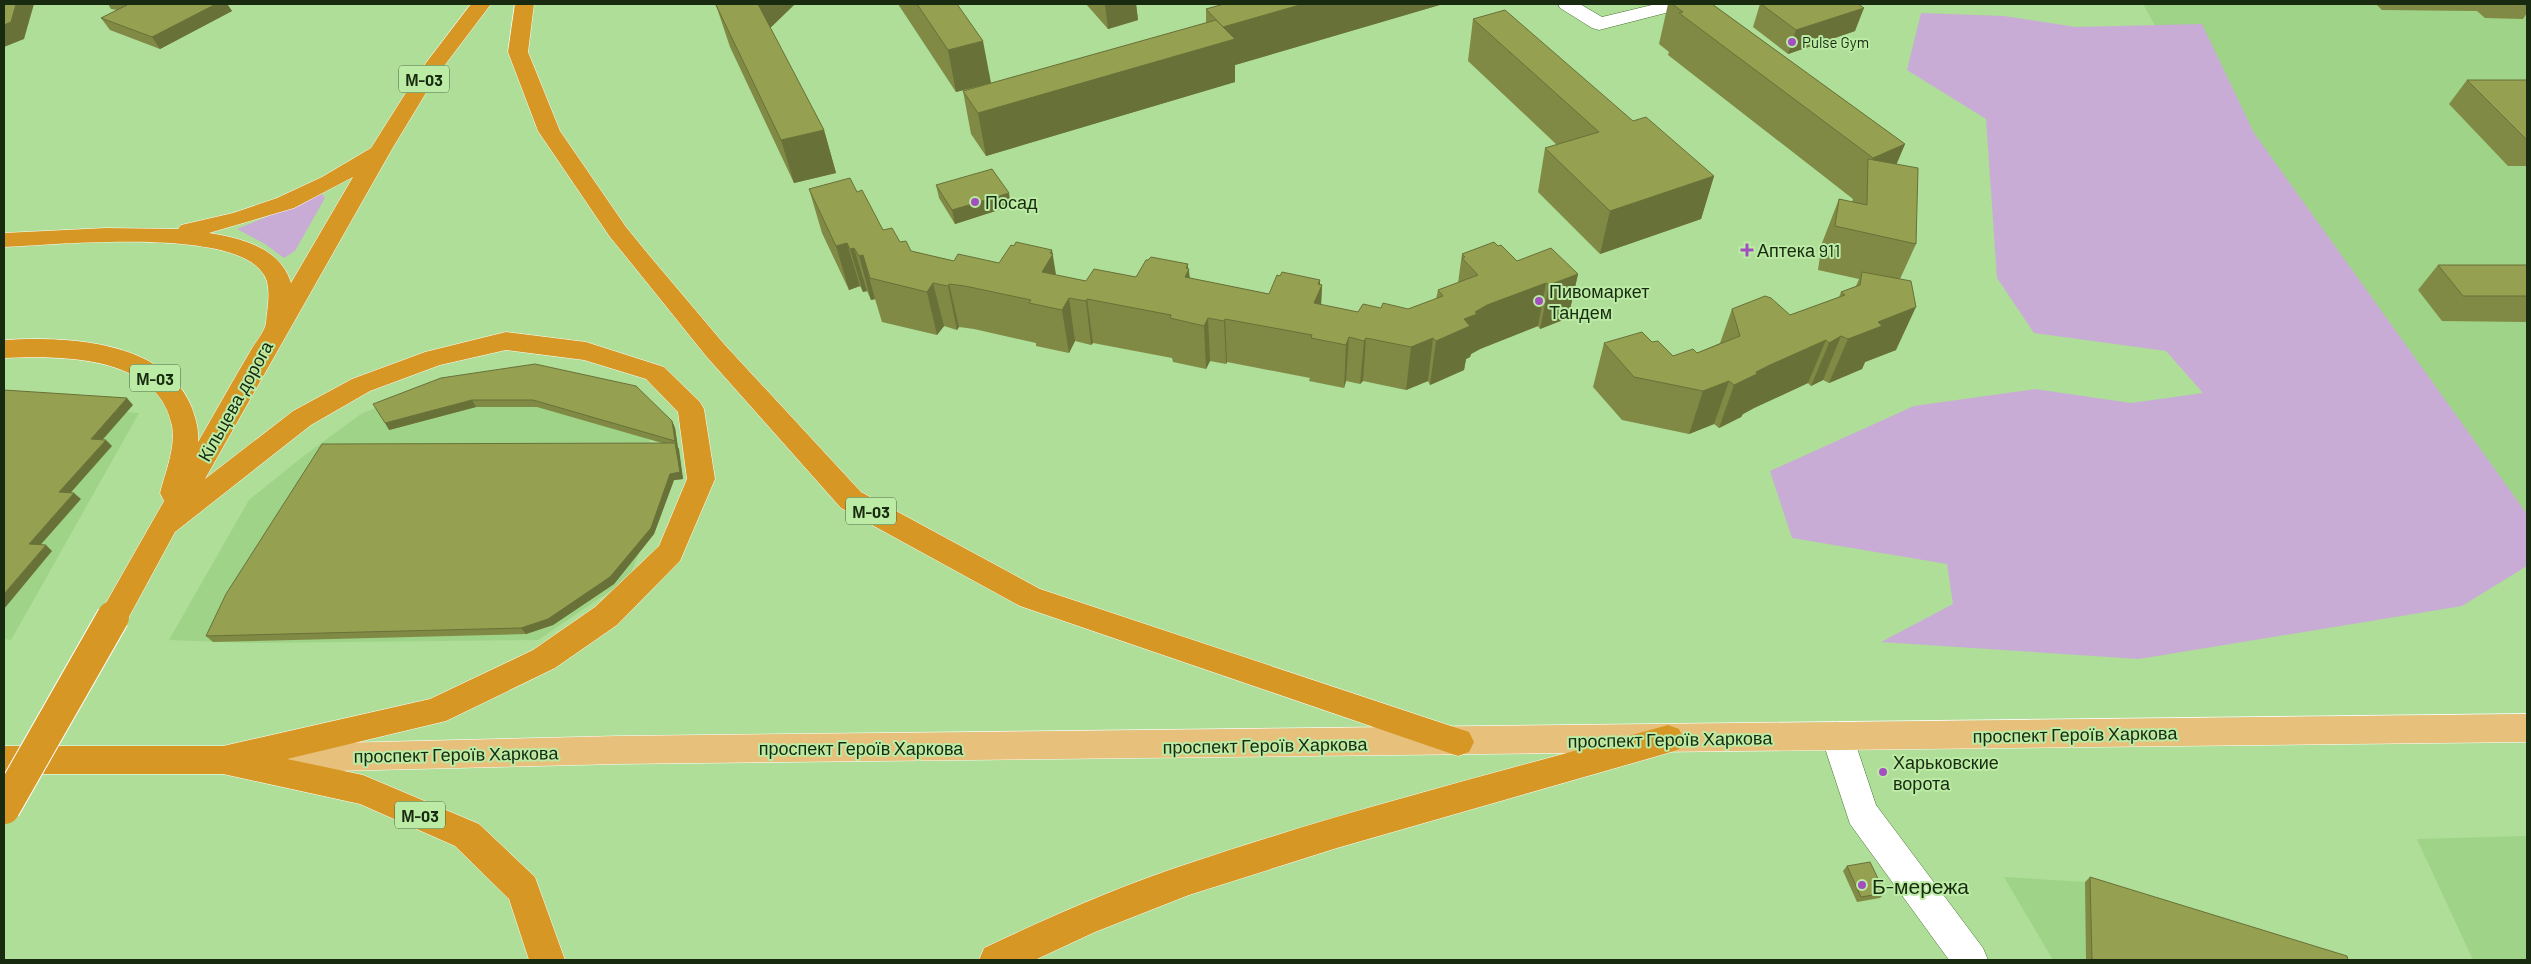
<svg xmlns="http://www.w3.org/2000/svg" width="2531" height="964" font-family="Barlow,sans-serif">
  <rect width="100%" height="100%" fill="#aede98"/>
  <!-- built -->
  <g fill="#9fd387">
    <polygon points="2143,4 2527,4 2527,552 2170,52"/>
    <polygon points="436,383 619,390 672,478 628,579 538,640 254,643 169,640 249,500 301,458 361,414"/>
    <polygon points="4,404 139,413 11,640 4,639"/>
    <polygon points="2527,836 2527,960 2473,960 2417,839"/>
    <polygon points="2004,877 2085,882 2338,960 2053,960"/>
  </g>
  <!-- green -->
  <g fill="#c9acd6">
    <polygon points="1921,13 2004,16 2076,27 2202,24 2254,133 2527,514 2527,566 2462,606 2139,659 1881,642 1953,604 1947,564 1792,538 1770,471 1914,406 2035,389 2131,403 2203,393 2166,351 2034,333 1997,278 1986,119 1907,70"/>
    <polygon points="322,194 325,198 295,251 284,258 265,244 237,229"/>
  </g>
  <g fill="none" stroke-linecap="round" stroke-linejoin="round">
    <defs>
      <g id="street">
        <polygon points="1558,4 1580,4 1602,17 1656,4 1688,4 1685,8 1599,30 1592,28 1560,8"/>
        <polygon points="1837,722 1848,726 1853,736 1876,805 1983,948 1988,960 1949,960 1850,824 1821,736 1826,726"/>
      </g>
      <polygon id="primary" points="2527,714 2527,742 618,764 254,773 243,769 238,759 243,749 254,745 618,736"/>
      <g id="highway">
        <path d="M471,4H491L435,78L392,149L205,479L293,411L352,379L425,352L506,332L586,342L664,367L700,402L704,409L715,479L680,561L617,625L555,668L446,721L287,759L363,775L479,824L535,877L565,960H529L509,899L455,846L360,804L223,774H4V746H223L430,699L533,650L595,607L659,546L687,479L678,412L646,379L584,360L506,350L440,365L370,391L311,425L175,532L124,626L113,629L102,626L98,617L164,501L160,493C165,473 176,447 172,426C158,354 59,356 4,358V340C65,336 166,340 192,408C196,420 199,429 198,442C216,411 233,380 251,350C255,343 265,331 266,323C267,310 272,287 264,275C236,226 55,245 4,247V233L106,228L178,229L181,225L233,213L277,198L322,177L371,148L419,72ZM353,177L291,283C281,248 241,238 209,233L294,208Z"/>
        <polygon points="515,4 534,4 528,52 560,131 626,227 648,254 724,344 861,492 1040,589 1469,732 1474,742 1469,752 1458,756 1020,606 841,508 706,356 632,264 610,237 538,131 508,52"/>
        <path d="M1668,725L1679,729L1684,739L1679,749L1668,753L1337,848L1189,895L1095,932L1035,960H979L984,948C1052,916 1119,886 1190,863C1347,810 1508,770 1668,725Z"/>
      </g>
    </defs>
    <!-- street casing -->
    <use href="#street" stroke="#477230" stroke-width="1"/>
    <!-- primary casing -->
    <use href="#primary" stroke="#fff" stroke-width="1"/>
    <!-- highway casing -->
    <use href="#highway" stroke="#fff" stroke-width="1"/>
    <!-- street -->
    <use href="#street" fill="#fff" fill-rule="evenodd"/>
    <!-- primary -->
    <use href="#primary" fill="#e7c17c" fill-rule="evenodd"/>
    <!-- highway -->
    <use href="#highway" fill="#d79725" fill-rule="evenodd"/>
    <defs>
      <polyline id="highway-bridge" points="4,808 113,617"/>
    </defs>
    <!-- highway-bridge casing -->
    <use href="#highway-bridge" stroke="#fff" stroke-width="34" stroke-linecap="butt"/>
    <!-- highway-bridge -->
    <use href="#highway-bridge" stroke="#d79725" stroke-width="32"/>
  </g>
  <!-- wall -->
  <g fill="#808a45">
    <polygon points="108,4 227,4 232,11 160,49 110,30 101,18 117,10 111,9"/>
    <polygon points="720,4 795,4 770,28 824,130 836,173 794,183 730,47 716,5"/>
    <polygon points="898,4 957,4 991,83 956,92"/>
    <polygon points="1086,4 1136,4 1138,20 1108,29"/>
    <polygon points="1224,4 1443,4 1235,65 1235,82 986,156 971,134 963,91 1206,23 1206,9"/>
    <polygon points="1668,4 1712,4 1905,144 1896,164 1916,244 1900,279 1896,350 1865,362 1862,369 1829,383 1823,380 1811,386 1808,383 1754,408 1743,414 1741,417 1719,428 1714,424 1689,434 1622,420 1593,387 1604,343 1652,342 1673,356 1697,353 1720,343 1732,309 1790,315 1839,297 1841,292 1856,286 1859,279 1818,270 1822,243 1839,199 1852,202 1853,199 1668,55 1669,52 1659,44"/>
    <polygon points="1760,4 1858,4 1855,31 1788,54 1753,27"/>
    <polygon points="2079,4 2094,4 2093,5"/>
    <polygon points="2376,4 2527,4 2527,13 2523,19 2485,18 2477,11 2382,10"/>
    <polygon points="1473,19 1633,121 1714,176 1701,219 1600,254 1538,192 1545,148 1557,145 1468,61"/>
    <polygon points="2467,80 2527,80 2527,166 2508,166 2449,104"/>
    <polygon points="936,185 1011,206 955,224 939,198"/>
    <polygon points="809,189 857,192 883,230 911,251 954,261 1056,275 1086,281 1136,277 1188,269 1190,278 1269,294 1320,280 1320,284 1322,285 1321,305 1358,312 1381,308 1408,309 1436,299 1438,290 1458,283 1462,254 1498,246 1517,261 1578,274 1568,318 1540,329 1538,326 1480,349 1471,354 1470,357 1466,359 1464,370 1430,385 1428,381 1406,390 1363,381 1360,384 1346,381 1344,388 1309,381 1310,378 1227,362 1226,364 1210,361 1206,369 1173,362 1172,358 1093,343 1091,345 1075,341 1069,353 1036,346 1036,343 974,329 959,327 957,330 944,326 937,335 882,322 875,299 871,300 867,291 863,292 860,286 849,290 822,233"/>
    <polygon points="2438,265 2527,265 2527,322 2442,321 2418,290"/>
    <polygon points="441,378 672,421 675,428 678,448 678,447 683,479 674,480 654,534 614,584 553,625 526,634 213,642 206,636 662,443 537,407 476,407 389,430"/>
    <polygon points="1847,866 1885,893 1880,898 1857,902 1843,871"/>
    <polygon points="2090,877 2348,960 2086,960 2085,882"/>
  </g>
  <!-- shaded-wall -->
  <g fill="#687138">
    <polygon points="16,4 34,4 24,39 4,47 4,25"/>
    <polygon points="216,4 227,4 232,11 160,49 152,37"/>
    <polygon points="757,4 795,4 766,32"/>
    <polygon points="1105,4 1136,4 1138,20 1108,29"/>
    <polygon points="1303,4 1443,4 1235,65 1235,82 986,156 978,113 1223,27"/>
    <polygon points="1864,8 1855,31 1788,54 1796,30"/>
    <polygon points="983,41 991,83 956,92 948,50"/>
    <polygon points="824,130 836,173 794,183 781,140"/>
    <polygon points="1905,144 1887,187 1868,169 1873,158"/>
    <polygon points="1714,176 1701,219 1600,254 1610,211"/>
    <polygon points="1009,193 1011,206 955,224 952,210"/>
    <polygon points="847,243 860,286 849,290 836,246"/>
    <polygon points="854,248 867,291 863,292 850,249"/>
    <polygon points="1052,250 1059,293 1042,272 1050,253"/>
    <polygon points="863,255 875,299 871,300 859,256"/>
    <polygon points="1188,264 1188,270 1189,269 1191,312 1185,277 1186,268"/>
    <polygon points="1578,274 1568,318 1540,329 1549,285"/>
    <polygon points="1320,280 1320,289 1322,285 1320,328 1314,303 1318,284"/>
    <polygon points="933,283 944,326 937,335 927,292"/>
    <polygon points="1546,283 1538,326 1480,349 1471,354 1470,357 1466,359 1464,370 1430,385 1436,341 1464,319 1475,312 1487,305"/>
    <polygon points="949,284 959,327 957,330 948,286"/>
    <polygon points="1069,298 1075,341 1069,353 1062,310"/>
    <polygon points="1087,299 1093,343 1091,345 1086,301"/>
    <polygon points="1916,307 1896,350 1865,362 1862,369 1829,383 1848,339 1878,322"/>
    <polygon points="1208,318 1210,361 1206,369 1204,326"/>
    <polygon points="1225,319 1227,362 1226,364 1224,321"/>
    <polygon points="1841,336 1823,380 1811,386 1829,343"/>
    <polygon points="1349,337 1346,381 1344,388 1346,345"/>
    <polygon points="1366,338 1363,381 1360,384 1364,341"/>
    <polygon points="1433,338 1428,381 1406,390 1411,347"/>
    <polygon points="1826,340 1808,383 1754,408 1743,414 1741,417 1719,428 1734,385 1756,372 1770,365"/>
    <polygon points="1729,381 1714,424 1689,434 1703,391"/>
    <polygon points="127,398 133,405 98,445 91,439"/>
    <polygon points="472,400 476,407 389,430 385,423"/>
    <polygon points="672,421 675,428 678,448 675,441"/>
    <polygon points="106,440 112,446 66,498 59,492"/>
    <polygon points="675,443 679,449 683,479 674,480 654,534 614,584 553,625 526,634 521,628"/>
    <polygon points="74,493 81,499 36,550 29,544"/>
    <polygon points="46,545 52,551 4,609 4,594"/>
  </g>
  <!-- building -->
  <g fill="#95a150" stroke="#687138">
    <polygon points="4,4 16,4 11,22 4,25"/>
    <polygon points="123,4 216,4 152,37 101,18 127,5"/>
    <polygon points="720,4 758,4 824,130 781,140 716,5"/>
    <polygon points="917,4 957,4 983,41 948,50"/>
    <polygon points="1224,4 1303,4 1223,27 1206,9"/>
    <polygon points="1672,4 1712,4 1905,144 1873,158 1679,13 1683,12"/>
    <polygon points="1761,4 1858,4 1864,8 1796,30"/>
    <polygon points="1505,10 1633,121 1646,117 1714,176 1610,211 1545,148 1599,132 1473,19"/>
    <polygon points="1216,20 1235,39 978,113 963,91"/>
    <polygon points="2467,80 2527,80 2527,140"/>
    <polygon points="1868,159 1918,168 1916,244 1835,226 1839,199 1867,205"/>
    <polygon points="992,169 1009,193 952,210 936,185"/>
    <polygon points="850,178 857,192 862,190 883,230 892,228 900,242 906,241 911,251 954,261 958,254 999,263 1011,245 1014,246 1016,242 1052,250 1050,253 1053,254 1042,272 1086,281 1094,269 1136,277 1146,260 1148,260 1151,257 1188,264 1186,268 1189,269 1185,277 1269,294 1277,275 1280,276 1282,272 1320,280 1318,284 1322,285 1314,303 1358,312 1363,304 1381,308 1383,303 1408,309 1443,296 1438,290 1478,275 1462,258 1465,257 1462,254 1494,242 1498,246 1501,245 1517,261 1551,248 1578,274 1549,285 1546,283 1487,305 1475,312 1477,314 1464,319 1470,326 1436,341 1433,338 1411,347 1366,338 1364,341 1349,337 1346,345 1311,338 1312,335 1225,319 1224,321 1208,318 1204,326 1170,318 1171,315 1087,299 1086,301 1069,298 1062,310 1029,303 1031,300 965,286 949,284 948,286 933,283 927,292 870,278 863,255 859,256 854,248 850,249 847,243 836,246 809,189"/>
    <polygon points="2438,265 2527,265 2527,296 2463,296"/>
    <polygon points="1862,272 1911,281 1916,307 1878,322 1882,326 1848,339 1841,336 1829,343 1826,340 1770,365 1756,372 1757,374 1734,385 1729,381 1703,391 1634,377 1604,343 1642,332 1652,342 1658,341 1673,356 1693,349 1697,353 1740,336 1732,309 1765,296 1771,298 1790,315 1845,295 1841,292 1860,285"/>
    <polygon points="535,364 636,386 672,421 675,441 533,400 472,400 385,423 373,404 441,378"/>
    <polygon points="4,390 127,398 91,439 106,440 59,492 74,493 29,544 46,545 4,594"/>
    <polygon points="675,443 680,472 670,474 651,528 610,577 548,619 521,628 206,636 226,594 322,444"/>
    <polygon points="1870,862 1885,893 1861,897 1847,866"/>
    <polygon points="2090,877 2347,956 2348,960 2097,960 2092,959"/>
  </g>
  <!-- markers -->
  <g fill="#a250c0" stroke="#bbeba4" stroke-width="2">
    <circle cx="1792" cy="42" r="5"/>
    <circle cx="975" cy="202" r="5"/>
    <path d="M1744.5 242.5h5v5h5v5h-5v5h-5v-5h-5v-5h5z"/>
    <circle cx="1539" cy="301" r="5"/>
    <circle cx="1883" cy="772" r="5"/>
    <circle cx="1862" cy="885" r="5"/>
  </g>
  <g text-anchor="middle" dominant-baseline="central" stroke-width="4" stroke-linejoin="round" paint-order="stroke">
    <!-- far-poi labels -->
    <g font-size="15" fill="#182a0f" stroke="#bbeba4" text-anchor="start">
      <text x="1802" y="42">Pulse Gym</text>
    </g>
    <!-- shield labels -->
    <g fill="#bbeba4" stroke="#49643c" stroke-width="1">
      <rect x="399" y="65.5" width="50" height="27" rx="4"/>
      <rect x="130" y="364.5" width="50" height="27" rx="4"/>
      <rect x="846" y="497.5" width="50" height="27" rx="4"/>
      <rect x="395" y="801.5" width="50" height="27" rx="4"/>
    </g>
    <g font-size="16" font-weight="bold" fill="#182a0f">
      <text x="424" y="79">М-03</text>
      <text x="155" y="378">М-03</text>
      <text x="871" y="511">М-03</text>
      <text x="420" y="815">М-03</text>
    </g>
    <!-- poi labels -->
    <g font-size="18" fill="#182a0f" stroke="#bbeba4" text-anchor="start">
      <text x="985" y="202">Посад</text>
      <text x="1757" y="250">Аптека 911</text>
      <text x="1549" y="291">Пивомаркет<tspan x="1549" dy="21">Тандем</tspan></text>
      <text x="1893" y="762">Харьковские<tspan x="1893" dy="21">ворота</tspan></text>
    </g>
    <!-- street labels -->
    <g font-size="18" fill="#182a0f" stroke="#bbeba4">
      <text transform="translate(235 401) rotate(-61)">Кільцева дорога</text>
      <text transform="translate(2075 734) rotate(-1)">проспект Героїв Харкова</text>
      <text transform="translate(1670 739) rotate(-1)">проспект Героїв Харкова</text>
      <text transform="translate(1265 745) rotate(-1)">проспект Героїв Харкова</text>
      <text x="861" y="748">проспект Героїв Харкова</text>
      <text transform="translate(456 754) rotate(-1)">проспект Героїв Харкова</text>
    </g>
    <!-- near-poi labels -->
    <g font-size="21" fill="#182a0f" stroke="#bbeba4" text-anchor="start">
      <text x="1872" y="885">Б-мережа</text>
    </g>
  </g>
  <!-- border -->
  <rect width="2531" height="964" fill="none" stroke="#182a0f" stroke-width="10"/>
</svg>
